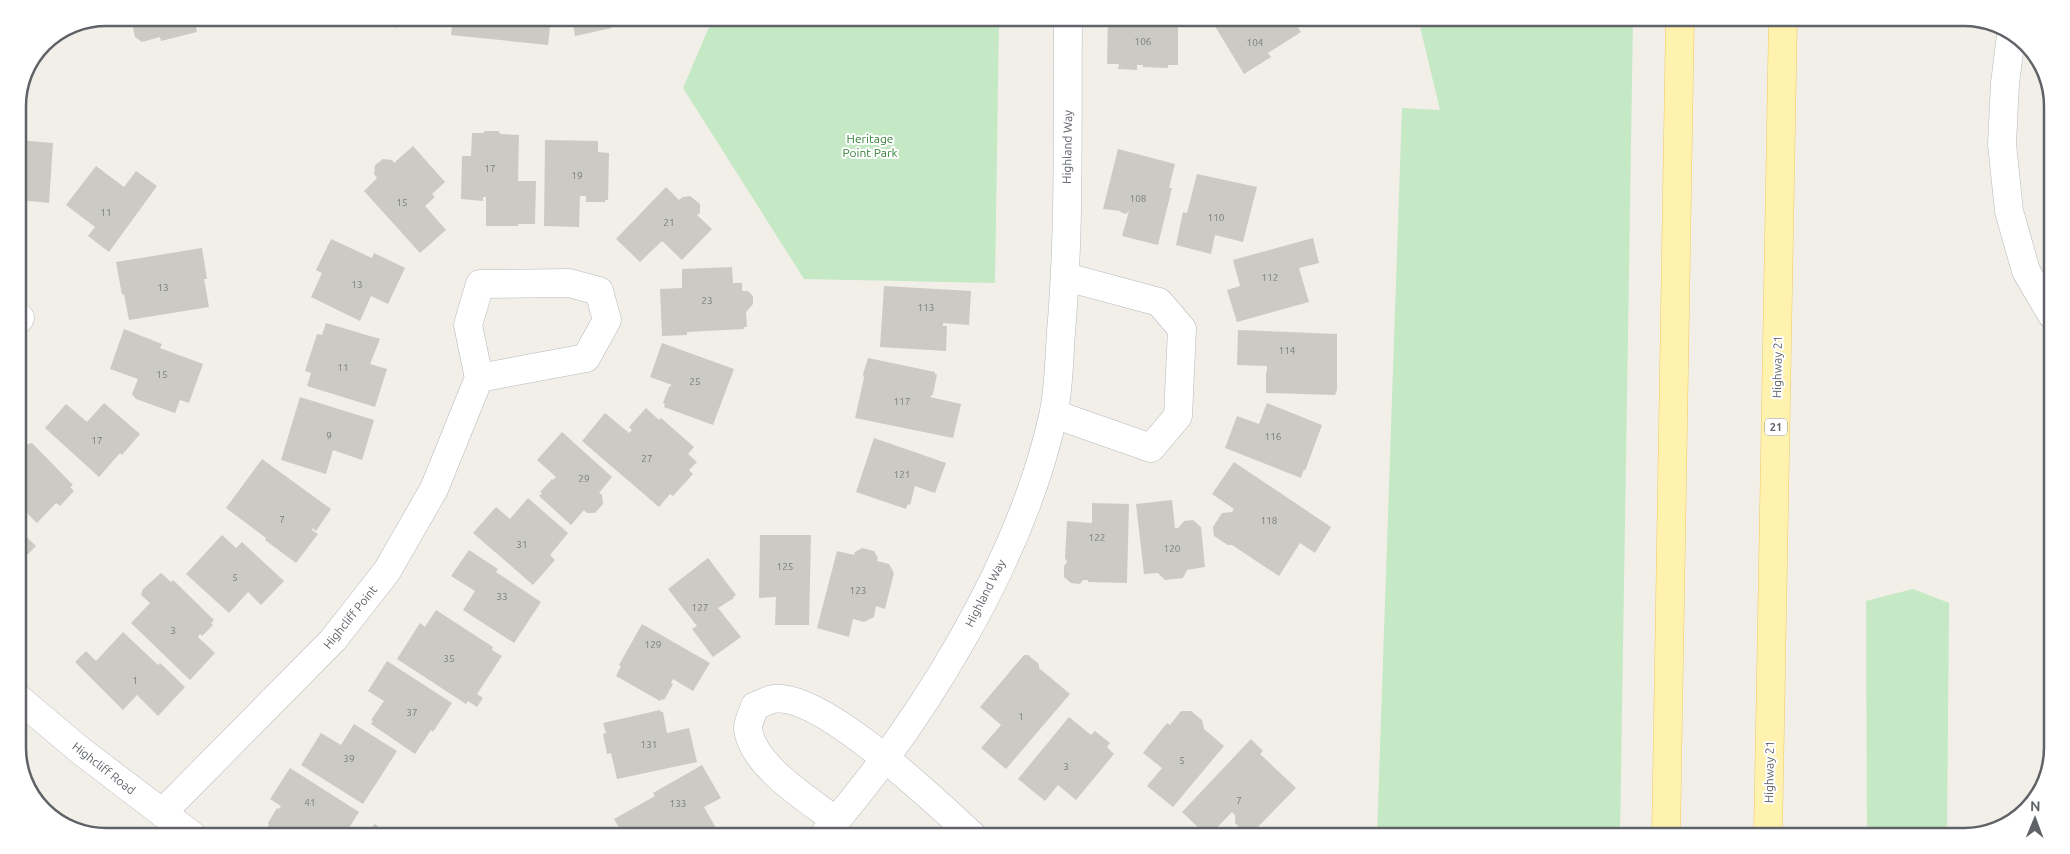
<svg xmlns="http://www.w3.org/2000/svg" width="2070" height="854" font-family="Ubuntu,sans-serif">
  <rect width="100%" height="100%" fill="#f1efe8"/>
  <!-- green -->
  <g fill="#c5e8c5">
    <polygon points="713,18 999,18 995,283 804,279 683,88"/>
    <polygon points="1418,18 1633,18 1620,836 1377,836 1402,108 1440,110"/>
    <polygon points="1913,589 1949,603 1947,836 1867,836 1866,601"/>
  </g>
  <!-- building -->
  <g fill="#cccac5">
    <polygon points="131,18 194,18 197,32 161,41 160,37 142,42 135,37"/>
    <polygon points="382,18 405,18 396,28"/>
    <polygon points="453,18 551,18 548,45 451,35"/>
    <polygon points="572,18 610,18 612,28 575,36"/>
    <polygon points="1108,18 1178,18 1178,65 1168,65 1168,68 1143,67 1143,65 1137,65 1137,70 1118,69 1119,64 1107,64"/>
    <polygon points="1205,18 1292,18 1301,32 1268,53 1271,57 1244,74 1213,23 1210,25"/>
    <polygon points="485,131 498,131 501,134 519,135 518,181 536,181 535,224 518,224 518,226 486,226 486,197 483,197 483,201 461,199 462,156 471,156 472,133 483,133"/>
    <polygon points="18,140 53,143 49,203 18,200"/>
    <polygon points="545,140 598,141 598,152 609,153 608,200 605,200 605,202 586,202 586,196 580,196 579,227 544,226"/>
    <polygon points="413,146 445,182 432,194 435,197 425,206 446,230 420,253 364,191 377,178 374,174 375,165 383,159 392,160 394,163"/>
    <polygon points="1118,149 1175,164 1169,188 1172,188 1158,245 1122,236 1129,211 1126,214 1120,212 1121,211 1103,209"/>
    <polygon points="96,166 124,187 136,171 157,186 109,252 88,236 95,227 66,205"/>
    <polygon points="1197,174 1257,187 1243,242 1215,235 1211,254 1176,245 1183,212 1187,213"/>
    <polygon points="666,187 679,200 683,197 690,196 700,204 700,213 697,215 712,229 682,260 662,241 640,262 616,239"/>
    <polygon points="1313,238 1319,263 1299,268 1309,302 1237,322 1227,290 1240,286 1233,260"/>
    <polygon points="331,239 372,258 374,253 405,268 388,304 371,296 360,321 311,297 322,273 316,270"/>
    <polygon points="202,248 207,279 204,279 209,307 129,320 124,294 122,295 116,262"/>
    <polygon points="732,267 733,283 742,283 742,291 748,291 753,296 753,304 746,312 747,327 744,327 744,329 687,332 687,335 662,336 660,289 682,288 682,269"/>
    <polygon points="884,286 971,291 969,325 943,323 943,326 947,326 946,351 880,347"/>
    <polygon points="326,323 380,339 370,364 387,369 375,407 307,386 311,373 305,371 317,334 322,335"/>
    <polygon points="124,329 162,344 160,348 203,364 189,403 180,400 175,413 136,399 132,394 138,379 110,369"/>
    <polygon points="1238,330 1337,334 1337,390 1335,395 1266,393 1266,372 1267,371 1267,366 1237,365"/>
    <polygon points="662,343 734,369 713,425 664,407 665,404 663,403 669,387 672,385 650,377"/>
    <polygon points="868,358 935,372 935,374 937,375 933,394 930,397 961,404 953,438 855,418 864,378 863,374"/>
    <polygon points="300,397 374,420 362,460 333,450 326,474 281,460"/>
    <polygon points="104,403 140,434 122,455 120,453 99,477 45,428 66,404 87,422"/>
    <polygon points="1267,403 1322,425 1305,471 1304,469 1301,478 1225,448 1237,416 1259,424"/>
    <polygon points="646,408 659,420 661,418 694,447 688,454 697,462 689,470 693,474 673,496 670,494 659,507 582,441 605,413 629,433 632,430 629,427"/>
    <polygon points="562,432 612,477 599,493 602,495 603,504 595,513 587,513 584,510 571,525 539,496 542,493 540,492 552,479 553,480 556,477 537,460"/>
    <polygon points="874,438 946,463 935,493 915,486 910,505 908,504 906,509 856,492"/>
    <polygon points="32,443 73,485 70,487 74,491 60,506 56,503 37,523 18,504 18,455 28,444"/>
    <polygon points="262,459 331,509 316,531 313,528 312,530 318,534 296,563 265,540 266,538 226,508"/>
    <polygon points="1234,462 1331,527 1315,553 1300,543 1279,576 1232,545 1228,545 1214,536 1213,527 1222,513 1232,512 1234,509 1212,494"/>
    <polygon points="528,498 568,533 550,555 555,560 533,585 473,533 496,507 510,519"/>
    <polygon points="1172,500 1175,528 1178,528 1184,521 1193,520 1201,527 1205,567 1187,570 1183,578 1165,580 1158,573 1144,574 1136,504"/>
    <polygon points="1092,503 1129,504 1127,583 1088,582 1088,580 1083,580 1080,584 1071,583 1064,577 1064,566 1067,562 1065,558 1067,521 1092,523"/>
    <polygon points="18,529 36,546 18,564"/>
    <polygon points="222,535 236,548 242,542 284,581 261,605 248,592 229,613 186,574"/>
    <polygon points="760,535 811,535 809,625 775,625 776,597 759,598"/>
    <polygon points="862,548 874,551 878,558 877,561 889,564 894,573 885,609 876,606 874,617 864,622 853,619 849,637 817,628 837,551 854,555 855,552"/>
    <polygon points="469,550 498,569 496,572 541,602 514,643 463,610 475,591 451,576"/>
    <polygon points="708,558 736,595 733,597 734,598 718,608 741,637 713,657 692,629 697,626 668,589"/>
    <polygon points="161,573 171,582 173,580 214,620 211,623 213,625 202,636 200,634 198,637 215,653 190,680 131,623 150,603 141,595 143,589"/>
    <polygon points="436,610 493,647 492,650 502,656 477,694 483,698 477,707 468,701 466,704 397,659 420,623 425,627"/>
    <polygon points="642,624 710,663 693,691 673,679 671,683 673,684 664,700 662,699 660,701 616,676 621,666 619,665"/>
    <polygon points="123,632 158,665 160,663 185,687 158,716 137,695 123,710 75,662 86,651 96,661"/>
    <polygon points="1024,655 1028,655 1039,664 1039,668 1070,694 1006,769 981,748 1001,725 980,707"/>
    <polygon points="387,661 452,703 433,732 431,730 415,754 371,724 373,721 371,720 384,701 368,691"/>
    <polygon points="660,710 661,712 663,712 667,733 689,728 697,762 617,779 611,753 607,754 603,734 606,733 603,723"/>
    <polygon points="1181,711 1191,711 1202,720 1204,729 1224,746 1173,807 1147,786 1162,768 1143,753 1167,723 1170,725"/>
    <polygon points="1069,717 1091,735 1095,731 1110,743 1107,747 1114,754 1076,800 1058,785 1045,801 1018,779"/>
    <polygon points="354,724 397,751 363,804 301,765 321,733 341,745"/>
    <polygon points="1251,739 1263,751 1260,754 1296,788 1254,831 1243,831 1235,823 1235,815 1232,812 1209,836 1207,836 1182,812"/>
    <polygon points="702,765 721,798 704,807 717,830 705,836 624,836 614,819 655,796 653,793"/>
    <polygon points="290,768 359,812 344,836 281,836 267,828 269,824 268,823 277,808 279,809 281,806 270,799"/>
    <polygon points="375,824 389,836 363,836"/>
  </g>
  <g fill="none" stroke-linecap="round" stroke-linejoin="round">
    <defs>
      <g id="minor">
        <polyline points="2011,36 2005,83 2002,144 2009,211 2026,271 2052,315"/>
        <polyline points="18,320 20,318"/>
        <polyline points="1054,414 1151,448 1178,416 1182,329 1159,302 1066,277"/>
        <polyline points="18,698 81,751 193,836"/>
        <polyline points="162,813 333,640 387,571 434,489 479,378 468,325 480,284 569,283 599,291 607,320 586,358 479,378"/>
        <path d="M836,821C809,800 751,765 748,728C748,722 753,712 755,706C761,704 768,700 773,699C821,691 938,804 973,836"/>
      </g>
      <path id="tertiary" d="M823,836C921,723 1020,564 1053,416C1059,390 1059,360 1061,332C1070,228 1067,122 1068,18"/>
      <g id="primary">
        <polyline points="1666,836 1680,18"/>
        <polyline points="1768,836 1783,18"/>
      </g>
    </defs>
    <!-- minor casing -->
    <use href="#minor" stroke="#b5b8bc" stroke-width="29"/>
    <!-- tertiary casing -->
    <use href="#tertiary" stroke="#b5b8bc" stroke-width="29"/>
    <!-- primary casing -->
    <use href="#primary" stroke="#f2c960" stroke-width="29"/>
    <!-- minor -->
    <use href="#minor" stroke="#fff" stroke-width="28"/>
    <!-- tertiary -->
    <use href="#tertiary" stroke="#fff" stroke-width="28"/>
    <!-- primary -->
    <use href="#primary" stroke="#fff2af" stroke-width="28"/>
  </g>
  <g text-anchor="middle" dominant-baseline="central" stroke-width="4" stroke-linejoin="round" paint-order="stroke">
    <!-- number labels -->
    <g font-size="10" fill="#7a7d7f">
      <text x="1143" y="41">106</text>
      <text x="1255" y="42">104</text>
      <text x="490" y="168">17</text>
      <text x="577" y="175">19</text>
      <text x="1138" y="198">108</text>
      <text x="402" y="202">15</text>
      <text x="106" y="212">11</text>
      <text x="1216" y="217">110</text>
      <text x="669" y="222">21</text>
      <text x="1270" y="277">112</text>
      <text x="357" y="284">13</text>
      <text x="163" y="287">13</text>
      <text x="707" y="300">23</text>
      <text x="926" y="307">113</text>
      <text x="1287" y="350">114</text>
      <text x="343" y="367">11</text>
      <text x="162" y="374">15</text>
      <text x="695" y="381">25</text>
      <text x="902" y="401">117</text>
      <text x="329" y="435">9</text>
      <text x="1273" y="436">116</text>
      <text x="97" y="440">17</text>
      <text x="647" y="458">27</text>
      <text x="902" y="474">121</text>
      <text x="584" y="478">29</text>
      <text x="282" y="519">7</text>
      <text x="1269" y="520">118</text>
      <text x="1097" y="537">122</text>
      <text x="522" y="544">31</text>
      <text x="1172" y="548">120</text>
      <text x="785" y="566">125</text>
      <text x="235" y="577">5</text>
      <text x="858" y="590">123</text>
      <text x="502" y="596">33</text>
      <text x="700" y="607">127</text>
      <text x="173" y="630">3</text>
      <text x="653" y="644">129</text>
      <text x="449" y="658">35</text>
      <text x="135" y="680">1</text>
      <text x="412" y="712">37</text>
      <text x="1021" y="716">1</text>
      <text x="649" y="744">131</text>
      <text x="349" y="758">39</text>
      <text x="1182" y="760">5</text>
      <text x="1066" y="766">3</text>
      <text x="1239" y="800">7</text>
      <text x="310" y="802">41</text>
      <text x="678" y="803">133</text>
    </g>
    <!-- shield labels -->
    <rect fill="#fff" stroke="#8f9295" stroke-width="1" x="1765" y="418.5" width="22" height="17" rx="4"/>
    <g font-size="11" font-weight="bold" fill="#5f6368">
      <text x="1776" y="427">21</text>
    </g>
    <!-- park labels -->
    <g font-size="12" fill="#348238" stroke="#fff">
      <text x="870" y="138">Heritage<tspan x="870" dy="14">Point Park</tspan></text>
    </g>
    <!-- street labels -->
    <g font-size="12" fill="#5f6368" stroke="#fff">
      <text transform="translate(1067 147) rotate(-89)">Highland Way</text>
      <text transform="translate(1777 367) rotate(-89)">Highway 21</text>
      <text transform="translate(985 593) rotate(-63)">Highland Way</text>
      <text transform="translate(350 617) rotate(-51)">Highcliff Point</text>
      <text transform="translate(104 768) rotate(38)">Highcliff Road</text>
      <text transform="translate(1769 772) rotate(-89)">Highway 21</text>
    </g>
  </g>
  <!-- crop -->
  <path d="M0 0H2070V854H0ZM106 26H1964A80 80 0 0 1 2044 106V748A80 80 0 0 1 1964 828H106A80 80 0 0 1 26 748V106A80 80 0 0 1 106 26Z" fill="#fff" fill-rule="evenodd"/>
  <path fill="none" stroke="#5f6368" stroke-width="2.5" d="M106 26H1964A80 80 0 0 1 2044 106V748A80 80 0 0 1 1964 828H106A80 80 0 0 1 26 748V106A80 80 0 0 1 106 26Z"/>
  <!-- north arrow -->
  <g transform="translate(2035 819) rotate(1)" stroke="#ffffff" stroke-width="4" paint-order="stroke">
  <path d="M0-4L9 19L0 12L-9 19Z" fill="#5f6368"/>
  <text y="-8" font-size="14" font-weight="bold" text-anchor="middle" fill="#5f6368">N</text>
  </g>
</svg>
